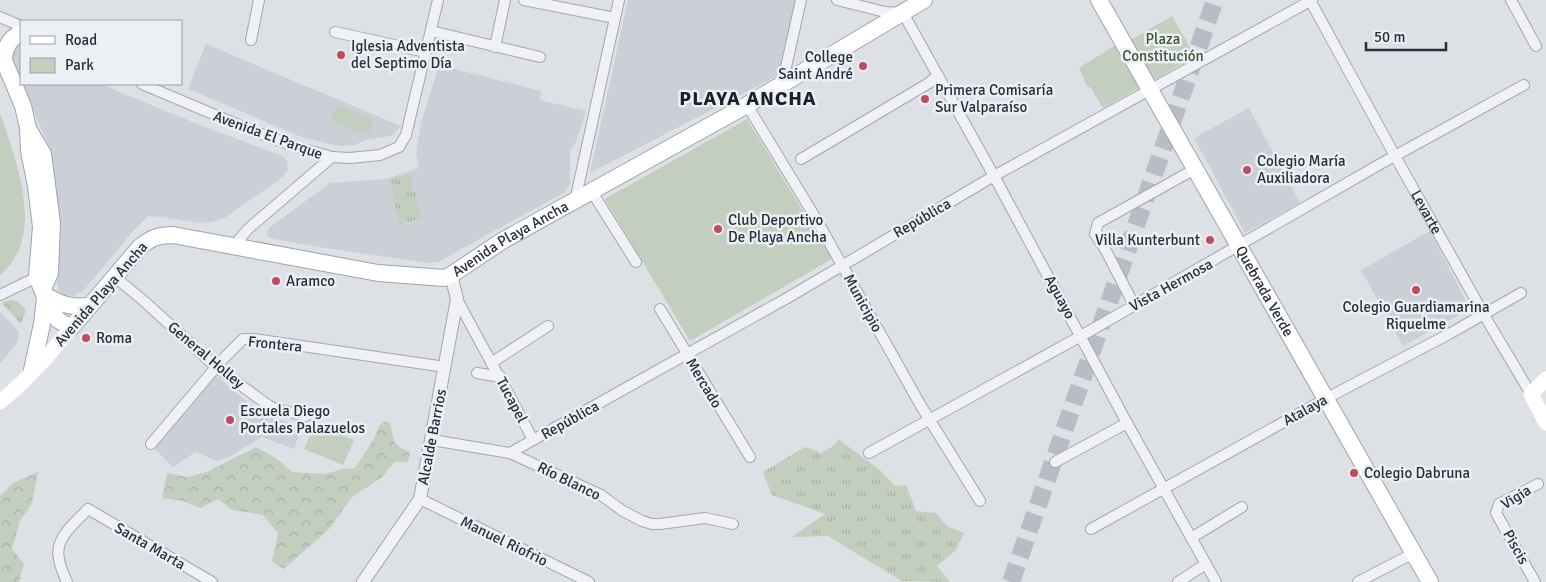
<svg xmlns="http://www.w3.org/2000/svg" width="1546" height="582" font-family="Signika,sans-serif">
  <defs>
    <pattern id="grass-tufts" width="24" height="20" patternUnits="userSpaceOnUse" patternTransform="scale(1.25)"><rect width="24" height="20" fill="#c3cebe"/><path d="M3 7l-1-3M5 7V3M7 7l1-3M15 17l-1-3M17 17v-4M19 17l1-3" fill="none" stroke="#a8b1a4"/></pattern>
    <pattern id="forest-crowns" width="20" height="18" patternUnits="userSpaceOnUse" patternTransform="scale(1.25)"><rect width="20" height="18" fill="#c3cebe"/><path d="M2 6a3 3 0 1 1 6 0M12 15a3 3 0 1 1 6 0" fill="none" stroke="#a8b1a4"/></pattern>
  </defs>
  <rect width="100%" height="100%" fill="#dde0e5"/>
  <!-- built -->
  <g fill="#cbcfd6">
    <polygon points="628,0 796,0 779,75 590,173"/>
    <polygon points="17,44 21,44 21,80 11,55"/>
    <polygon points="206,44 401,126 391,136 366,140 354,145 339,146 304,138 188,89"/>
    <polygon points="439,65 541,91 540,100 586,111 576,142 570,152 570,184 565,192 438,262 429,263 319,247 269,238 267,232 270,227 330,183 386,179 419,168 416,153 421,123"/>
    <polygon points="23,84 103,84 119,92 215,131 283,156 287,161 288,169 284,176 226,217 212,222 198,223 163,217 148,216 132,232 85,289 74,296 64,295 58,290 57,279 61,230 52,155"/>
    <polygon points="1249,108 1300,203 1245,233 1194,138"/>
    <polygon points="1430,231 1470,309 1403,346 1361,270"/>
    <polygon points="0,312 19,332 19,336 16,345 0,363"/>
    <polygon points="216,376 261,413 302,427 294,449 262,437 231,456 217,461 195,452 173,467 154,448"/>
  </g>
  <!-- grass -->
  <g fill="url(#grass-tufts)">
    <polygon points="411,174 412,191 415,192 421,218 399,225 390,179"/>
    <polygon points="10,300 17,301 25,308 25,313 21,324 2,303"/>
    <polygon points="838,439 880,470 895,486 906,485 916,511 936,513 947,526 964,533 956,550 937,566 950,582 902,581 828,536 792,537 825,514 772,495 763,472 805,447 818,451 820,454 835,445"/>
  </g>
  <!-- forest -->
  <g fill="url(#forest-crowns)">
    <path d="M385,421L390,423C395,442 390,444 410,452L408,462H394L382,477L352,497L329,529L284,569L272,562L278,533L263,515L232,510L218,499L200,508L183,501L162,498L167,473L187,477L207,472L256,447L276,458L292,472L325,474L343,469L355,468L374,439L379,426Z"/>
    <polygon points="38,472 32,503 20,521 12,549 24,564 19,582 0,582 0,496 13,483"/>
  </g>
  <!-- park -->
  <g fill="#c3cebe">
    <polygon points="1172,16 1195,56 1154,80 1131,40"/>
    <polygon points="1117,44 1140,87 1103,108 1091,88 1087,86 1079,68"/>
    <polygon points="338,105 374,121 368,135 331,120"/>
    <path d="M0,113C16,161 47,236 0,275Z"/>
    <polygon points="747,119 832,259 690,341 605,199"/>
    <polygon points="315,424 354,440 343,465 304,449"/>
  </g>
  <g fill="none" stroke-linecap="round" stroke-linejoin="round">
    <!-- trunk-tunnel -->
    <polyline stroke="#b9bdc3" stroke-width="18" stroke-dasharray="18 9" stroke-linecap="butt" points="1011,582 1215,0"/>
    <defs>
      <g id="minor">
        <polyline points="524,0 615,18"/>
        <polyline points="837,0 885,12 903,13 994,176 1127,423 1216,582"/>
        <path id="s1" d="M1310,0L1395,156L1487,320L1531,394"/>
        <polyline points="1511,0 1536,46"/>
        <polyline points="0,17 21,26"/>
        <polyline points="431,31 540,57"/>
        <polyline points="335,32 426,52"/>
        <polyline points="251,40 259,0"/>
        <polyline points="495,47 505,0"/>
        <polyline points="142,84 253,131 297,147 332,157 350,158 380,155 399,147 406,135 438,0"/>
        <polyline points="782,85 801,0"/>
        <polyline points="747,105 815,217 921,406 980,501"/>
        <polyline points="801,159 929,83 938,75"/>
        <polyline points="592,192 636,262"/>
        <polyline points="575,201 619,0"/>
        <polyline points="233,247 248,229 332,157"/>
        <polyline points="115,277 145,302 216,367 268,405 273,408 306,416"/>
        <polyline points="0,295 37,277"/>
        <path d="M457,299C482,347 509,393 533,440L510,453"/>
        <polyline points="1134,305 1105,249 1095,234 1098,223 1195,169"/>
        <polyline points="660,309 750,457"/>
        <polyline points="491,363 548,326"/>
        <polyline points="477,373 501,377"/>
        <polyline points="432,440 510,453 601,495 623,511 642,521 652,524 660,524 705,518 733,524"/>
        <polyline points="533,440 789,297 994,176 1312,0"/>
        <polyline points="151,444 222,360 243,339 254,339 445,367"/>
        <polyline points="869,453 1081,336 1382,163 1524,85"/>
        <polyline points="1055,462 1127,423"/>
        <polyline points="420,499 589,582"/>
        <polyline points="1091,529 1327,398 1449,334 1521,293"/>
        <polyline points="1191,538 1242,507"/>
        <path d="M67,582C64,575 60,567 59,559C54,538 75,523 88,509L212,582"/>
        <polyline points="1178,582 1206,564"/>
        <polyline points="1358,582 1414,553"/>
        <polyline points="1535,582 1496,513 1499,504 1538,484"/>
      </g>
      <polyline id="tertiary" points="363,582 420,499 457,299 451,275"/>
      <g id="primary">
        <path id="s2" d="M1099,0L1430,582"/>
        <path id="s3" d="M0,51L23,106L28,128L29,151L36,186L41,227L37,277L50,309L58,320L71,328L140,247C151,238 158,235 173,235L378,273L444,278L451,275L502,241L747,105L924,0"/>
        <path d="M4,57C6,46 10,37 21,33"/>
        <polyline points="30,132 43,154 52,223 50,273 43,289"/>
        <path d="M45,295C60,304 71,308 88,306"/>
        <polyline points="32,370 42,324 45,297"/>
      </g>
    </defs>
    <!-- minor casing -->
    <use href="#minor" stroke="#a3a7ae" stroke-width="12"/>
    <!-- tertiary casing -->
    <use href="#tertiary" stroke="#a3a7ae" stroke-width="14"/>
    <!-- primary casing -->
    <use href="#primary" stroke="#9da5af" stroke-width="18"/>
    <!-- minor -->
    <use href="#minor" stroke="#eff1f4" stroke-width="10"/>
    <!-- tertiary -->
    <use href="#tertiary" stroke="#eff1f4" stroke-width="12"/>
    <!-- secondary -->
    <g stroke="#fff" stroke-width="15">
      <polyline points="1546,379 1531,394 1546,423"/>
      <path d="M0,402C25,382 51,353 71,328"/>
    </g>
    <!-- primary -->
    <use href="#primary" stroke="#fff" stroke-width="16"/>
  </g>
  <!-- markers -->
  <g fill="#bf4c60" stroke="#eceff3" stroke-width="2">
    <circle cx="341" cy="55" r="5"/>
    <circle cx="863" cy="66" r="5"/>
    <circle cx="925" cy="99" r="5"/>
    <circle cx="1247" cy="170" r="5"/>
    <circle cx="718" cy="229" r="5"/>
    <circle cx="1210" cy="240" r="5"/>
    <circle cx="276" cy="281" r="5"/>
    <circle cx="1416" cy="290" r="5"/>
    <circle cx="86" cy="338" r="5"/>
    <circle cx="230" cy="420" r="5"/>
    <circle cx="1354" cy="473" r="5"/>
  </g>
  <g text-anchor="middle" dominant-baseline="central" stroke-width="5" stroke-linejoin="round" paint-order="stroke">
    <!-- park labels -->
    <g font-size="15" fill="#3d5436" stroke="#eceff3">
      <text x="1163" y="39">Plaza<tspan x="1163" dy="17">Constitución</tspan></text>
    </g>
    <!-- poi labels -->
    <g font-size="15" fill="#282f3a" stroke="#eceff3" text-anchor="start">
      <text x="351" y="46">Iglesia Adventista<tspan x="351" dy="17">del Septimo Día</tspan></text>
      <text x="853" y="57" text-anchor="end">College<tspan x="853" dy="17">Saint André</tspan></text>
      <text x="935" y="90">Primera Comisaría<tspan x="935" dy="17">Sur Valparaíso</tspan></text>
      <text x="1257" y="161">Colegio María<tspan x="1257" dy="17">Auxiliadora</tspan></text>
      <text x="728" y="220">Club Deportivo<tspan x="728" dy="17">De Playa Ancha</tspan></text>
      <text x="1200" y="240" text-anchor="end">Villa Kunterbunt</text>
      <text x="286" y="281">Aramco</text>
      <text x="1416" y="307" text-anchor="middle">Colegio Guardiamarina<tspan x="1416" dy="17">Riquelme</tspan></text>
      <text x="96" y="338">Roma</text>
      <text x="240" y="411">Escuela Diego<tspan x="240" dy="17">Portales Palazuelos</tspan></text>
      <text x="1364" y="473">Colegio Dabruna</text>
    </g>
    <!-- street labels -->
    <g font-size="15" fill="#282f3a" stroke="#eceff3">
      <text transform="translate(268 135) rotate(20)">Avenida El Parque</text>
      <text stroke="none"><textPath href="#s1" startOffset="242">Levarte</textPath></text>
      <text transform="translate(922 218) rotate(-30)">República</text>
      <text stroke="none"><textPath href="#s3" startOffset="790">Avenida Playa Ancha</textPath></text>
      <text transform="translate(1171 285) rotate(-29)">Vista Hermosa</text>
      <text stroke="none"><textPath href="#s2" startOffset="335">Quebrada Verde</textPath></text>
      <text transform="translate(101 294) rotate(-49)">Avenida Playa Ancha</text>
      <text transform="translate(1060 297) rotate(61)">Aguayo</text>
      <text transform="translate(863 303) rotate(61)">Municipio</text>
      <text transform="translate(275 344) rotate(6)">Frontera</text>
      <text transform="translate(206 355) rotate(40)">General Holley</text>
      <text transform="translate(704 383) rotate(59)">Mercado</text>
      <text transform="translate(512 400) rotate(62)">Tucapel</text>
      <text transform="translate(1305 410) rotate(-29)">Atalaya</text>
      <text transform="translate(570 420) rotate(-29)">República</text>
      <text transform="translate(432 437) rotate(-79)">Alcalde Barrios</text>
      <text transform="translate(569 481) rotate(26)">Río Blanco</text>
      <text transform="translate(1516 497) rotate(-32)">Vigia</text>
      <text transform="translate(504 541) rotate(26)">Manuel Riofrio</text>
      <text transform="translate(150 546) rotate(30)">Santa Marta</text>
      <text transform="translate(1516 547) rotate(61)">Piscis</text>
    </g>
    <!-- district labels -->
    <g font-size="20" font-weight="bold" letter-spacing="1" fill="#1a202a" stroke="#eceff3">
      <text x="748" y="98">PLAYA ANCHA</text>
    </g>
  </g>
  <!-- legend -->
  <rect x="20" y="20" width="162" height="65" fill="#eceff3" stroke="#9ea2a9"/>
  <rect x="30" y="36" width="25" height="8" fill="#ffffff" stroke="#9ea2a9"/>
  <text x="65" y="45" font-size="15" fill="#282f3a">Road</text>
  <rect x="30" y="58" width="25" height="15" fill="#c3cebe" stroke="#9ea2a9"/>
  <text x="65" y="70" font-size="15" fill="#282f3a">Park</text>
  <!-- scale -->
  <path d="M1366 42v8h80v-8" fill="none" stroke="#282f3a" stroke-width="2.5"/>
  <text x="1374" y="42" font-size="15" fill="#282f3a" stroke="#eceff3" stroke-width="4" paint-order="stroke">50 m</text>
</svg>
